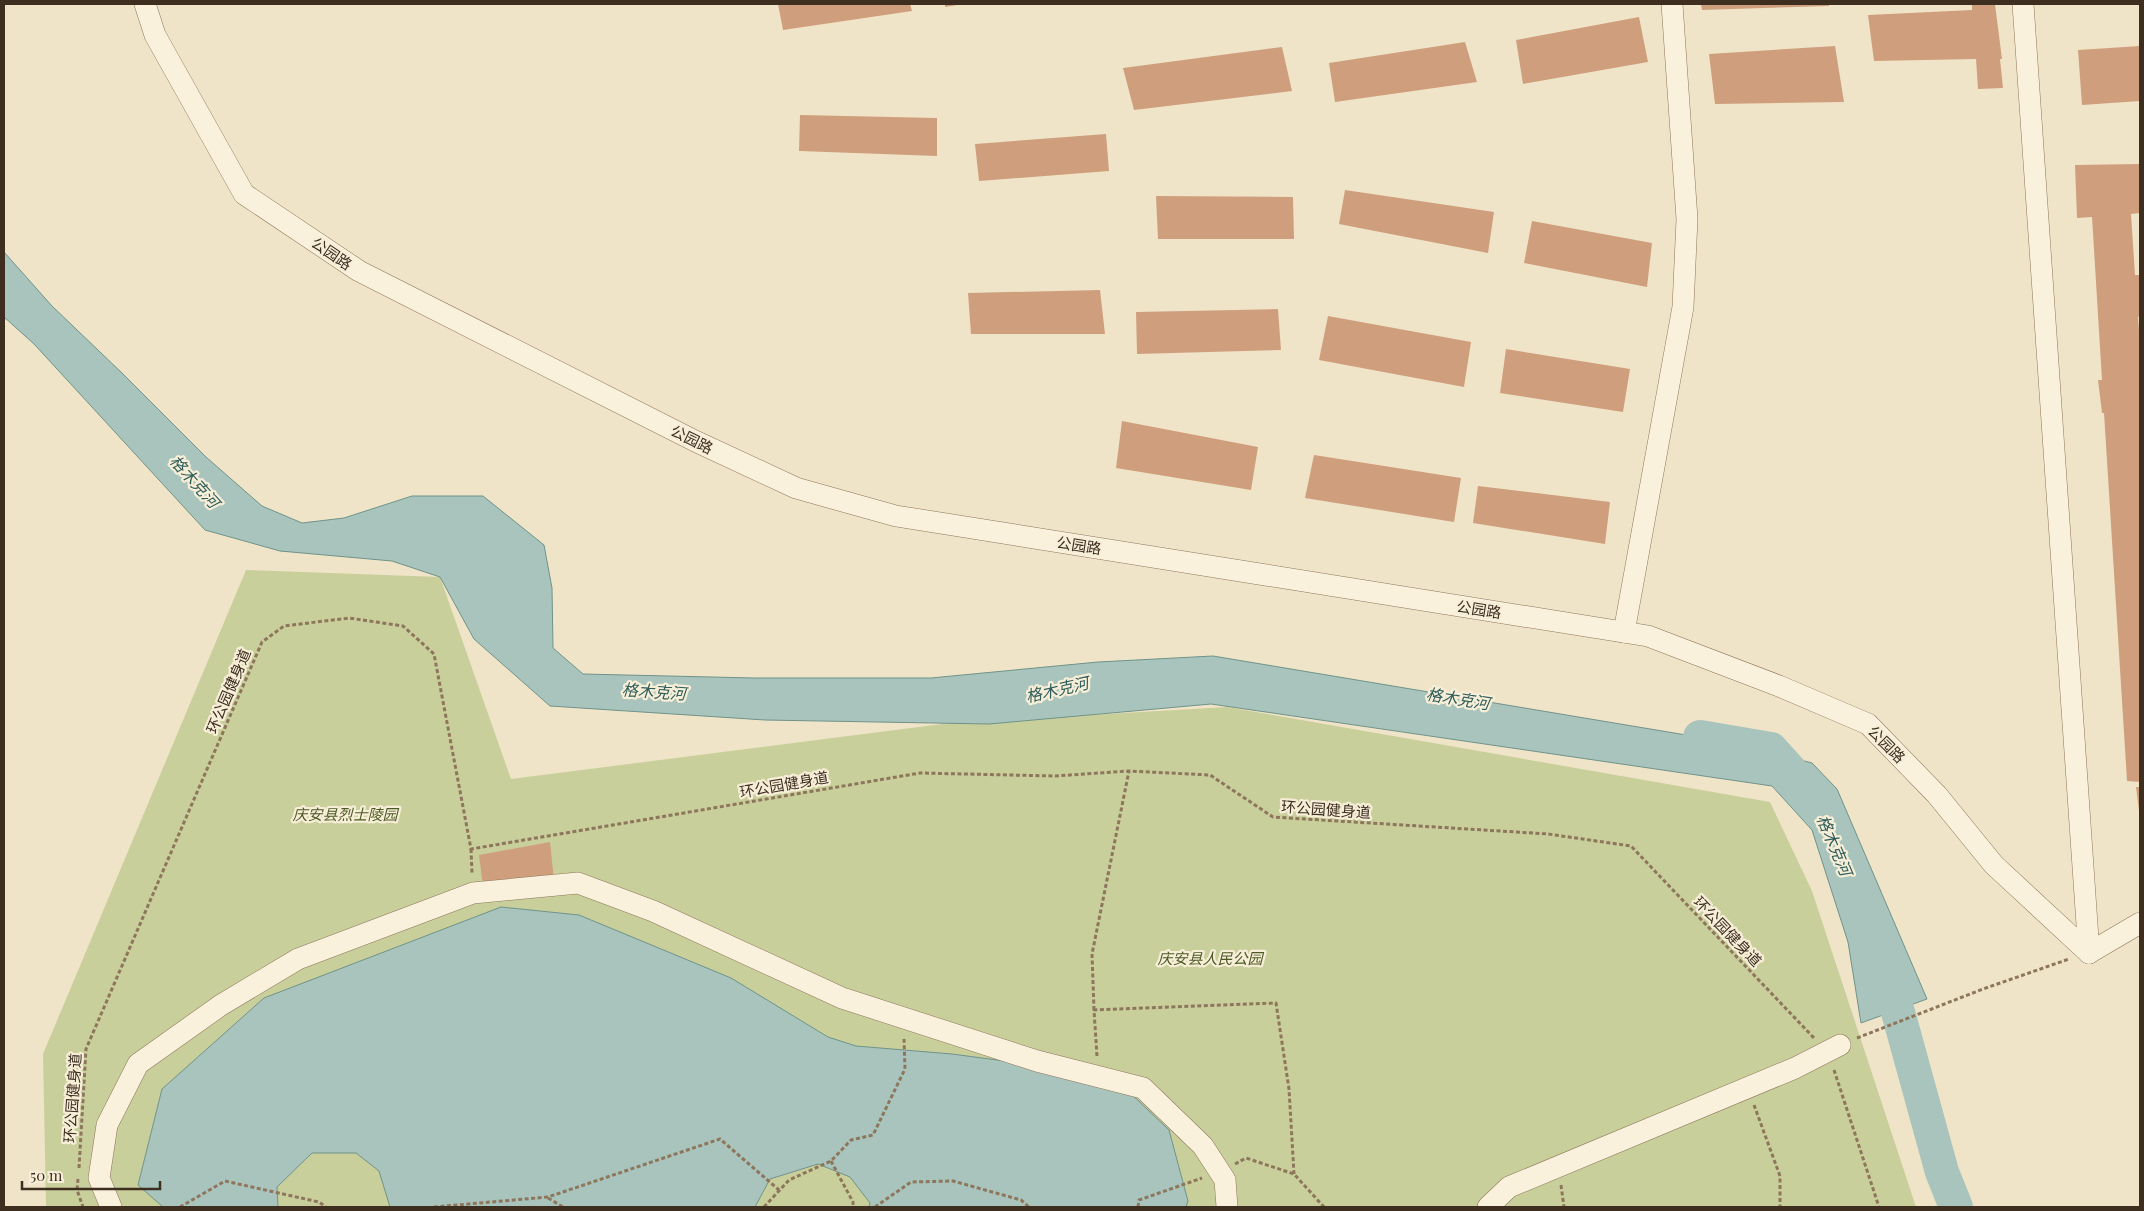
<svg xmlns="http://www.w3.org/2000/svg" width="2144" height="1211" font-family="'Playfair Display','Noto Sans SC',serif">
  <rect width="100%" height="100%" fill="#f0e4c8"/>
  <!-- green -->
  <polygon fill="#c9cf9b" points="246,570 440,577 511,779 950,723 1227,707 1770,802 1812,891 1916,1207 46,1207 43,1054"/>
  <!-- water -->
  <g fill="#a9c4bc" stroke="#6f938a">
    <polygon points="4,252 52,306 123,374 206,457 262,506 302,523 344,518 412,496 483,496 544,545 552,588 553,648 583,674 754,678 931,678 1098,662 1213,656 1746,745 1812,763 1837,789 1927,999 1861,1023 1848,942 1812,830 1772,786 1211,704 989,724 765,720 550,706 474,639 440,577 392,561 280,551 205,530 34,344 4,317"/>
    <polygon points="501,907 579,915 731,978 828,1037 856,1046 952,1054 1065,1069 1126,1089 1169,1130 1188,1201 1186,1207 869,1207 870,1203 850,1177 818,1164 770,1179 755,1207 390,1207 379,1171 356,1153 312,1153 277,1187 278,1207 163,1207 138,1185 162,1089 264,998"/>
  </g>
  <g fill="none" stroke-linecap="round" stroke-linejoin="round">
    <!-- river -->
    <g stroke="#a9c4bc" stroke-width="34">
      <polyline points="1700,737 1771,749 1806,788"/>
      <polyline points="1885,965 1942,1172 1956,1207"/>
    </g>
  </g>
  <!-- building -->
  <g fill="#cf9f7d">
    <polygon points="778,4 910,4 912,11 783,30"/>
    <polygon points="945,4 957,4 957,5 945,7"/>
    <polygon points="1701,4 1829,4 1829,6 1702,10"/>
    <polygon points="1972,4 1995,4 2002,59 2000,59 2003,88 1978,89 1976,59 1874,61 1868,15 1972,10"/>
    <polygon points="1639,17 1648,62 1523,84 1516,40"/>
    <polygon points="1465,42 1477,82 1335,102 1329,63"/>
    <polygon points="1835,46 1844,102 1715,104 1709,54"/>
    <polygon points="2140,46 2140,101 2082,105 2078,50"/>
    <polygon points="1282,47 1292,91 1134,110 1123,68"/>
    <polygon points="800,115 937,118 937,156 799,151"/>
    <polygon points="1106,134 1109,171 979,181 975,144"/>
    <polygon points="2140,164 2140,213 2131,214 2135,275 2140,275 2140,316 2138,317 2140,343 2140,782 2127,781 2104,413 2102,413 2098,380 2102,380 2092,217 2077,218 2075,165"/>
    <polygon points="1345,190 1494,212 1488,253 1339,224"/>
    <polygon points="1156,196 1293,197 1294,239 1158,239"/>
    <polygon points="1532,221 1652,243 1647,287 1524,263"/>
    <polygon points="1100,290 1105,334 971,334 968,293"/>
    <polygon points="1278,309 1281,350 1137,354 1136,312"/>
    <polygon points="1328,316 1471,342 1464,387 1319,360"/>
    <polygon points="1506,349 1630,369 1623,412 1500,393"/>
    <polygon points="1122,421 1258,447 1251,490 1116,468"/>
    <polygon points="1314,455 1461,478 1454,522 1305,498"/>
    <polygon points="1478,486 1610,502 1605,544 1473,523"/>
    <polygon points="2136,787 2140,787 2140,810 2139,811"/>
    <polygon points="550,842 554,880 483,886 479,855"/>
  </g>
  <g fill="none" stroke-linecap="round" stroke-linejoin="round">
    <defs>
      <g id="minor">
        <polyline points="145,4 155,35 244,194 359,271 695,441 796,488 896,516 1648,636 1779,686 1868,724 1937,795 1994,865 2089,953"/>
        <polyline points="2023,4 2089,953"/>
        <polyline points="1624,632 1683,307 1687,219 1672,4"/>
        <polyline points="2089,953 2140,923"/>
        <polyline points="111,1207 99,1178 107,1125 138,1064 221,1005 298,959 473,893 578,883 653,911 842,998 1037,1061 1143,1088 1203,1146 1225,1180 1227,1207"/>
        <polyline points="1488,1207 1509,1187 1795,1068 1840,1045"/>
      </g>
    </defs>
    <!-- minor casing -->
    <use href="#minor" stroke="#8d765c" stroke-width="22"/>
    <!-- path -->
    <g stroke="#8d765c" stroke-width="3" stroke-dasharray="4 2.5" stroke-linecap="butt">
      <polyline points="471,849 472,873"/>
      <polyline points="1094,1010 1092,954 1129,771"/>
      <polyline points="1857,1038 1983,989 2069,959"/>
      <polyline points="1097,1056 1094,1010 1276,1003 1289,1089 1294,1174"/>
      <polyline points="1834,1070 1879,1207"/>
      <polyline points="1754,1105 1780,1176 1780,1207"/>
      <polyline points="831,1161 853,1202 853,1207"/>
      <polyline points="1235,1164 1246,1158 1294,1174 1324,1207"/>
      <polyline points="79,1168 86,1049 262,642 284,626 349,618 403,626 434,654 471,849 920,773 1055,776 1129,771 1210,775 1273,817 1548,834 1631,846 1814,1038"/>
      <polyline points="78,1179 77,1190 83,1207"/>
      <polyline points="1561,1185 1564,1207"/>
      <polyline points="548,1198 563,1207"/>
      <polyline points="180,1207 225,1181 319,1202 326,1207"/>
      <polyline points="434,1207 548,1197 720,1139 779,1190"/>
      <polyline points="764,1207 789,1180 831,1161 851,1140 873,1135 905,1069 904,1039"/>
      <polyline points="875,1207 911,1182 953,1181 1021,1200 1029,1207"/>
      <polyline points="1138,1207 1139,1200 1202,1178"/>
    </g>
    <!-- minor -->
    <use href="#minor" stroke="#faf1dc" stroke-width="21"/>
  </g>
  <g text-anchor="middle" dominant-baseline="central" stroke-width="4.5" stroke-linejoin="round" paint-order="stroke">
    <!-- street labels -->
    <g font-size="15" fill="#3d2e20" stroke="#f7eed8">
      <text transform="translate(332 253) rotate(34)">公园路</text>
      <text transform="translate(692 439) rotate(26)">公园路</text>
      <text transform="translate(1079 545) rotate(9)">公园路</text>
      <text transform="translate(1479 609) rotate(9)">公园路</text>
      <text transform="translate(228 691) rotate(-67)">环公园健身道</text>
      <text transform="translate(1887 744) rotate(45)">公园路</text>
      <text transform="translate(784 784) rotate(-10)">环公园健身道</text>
      <text transform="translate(1326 809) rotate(4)">环公园健身道</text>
      <text transform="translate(1728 931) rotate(46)">环公园健身道</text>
      <text transform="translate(72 1098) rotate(-86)">环公园健身道</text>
    </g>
    <!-- park labels -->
    <g font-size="15" font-style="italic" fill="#4d5a26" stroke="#f7eed8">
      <text x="345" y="814">庆安县烈士陵园</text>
      <text x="1210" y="958">庆安县人民公园</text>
    </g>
    <!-- water labels -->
    <g font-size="16" font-style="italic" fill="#2f5d5a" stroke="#f7eed8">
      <text transform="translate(195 481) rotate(48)">格木克河</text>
      <text transform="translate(1057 689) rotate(-13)">格木克河</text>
      <text transform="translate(654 691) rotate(4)">格木克河</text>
      <text transform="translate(1458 698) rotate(9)">格木克河</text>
      <text transform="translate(1835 845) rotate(67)">格木克河</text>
    </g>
  </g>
  <!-- border -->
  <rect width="2144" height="1211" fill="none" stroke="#3d2e20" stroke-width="10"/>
  <!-- scale -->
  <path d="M22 1181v8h138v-8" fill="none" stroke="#3d2e20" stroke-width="2.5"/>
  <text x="30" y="1181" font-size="15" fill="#3d2e20" stroke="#f7eed8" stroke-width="4" paint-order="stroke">50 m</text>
</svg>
